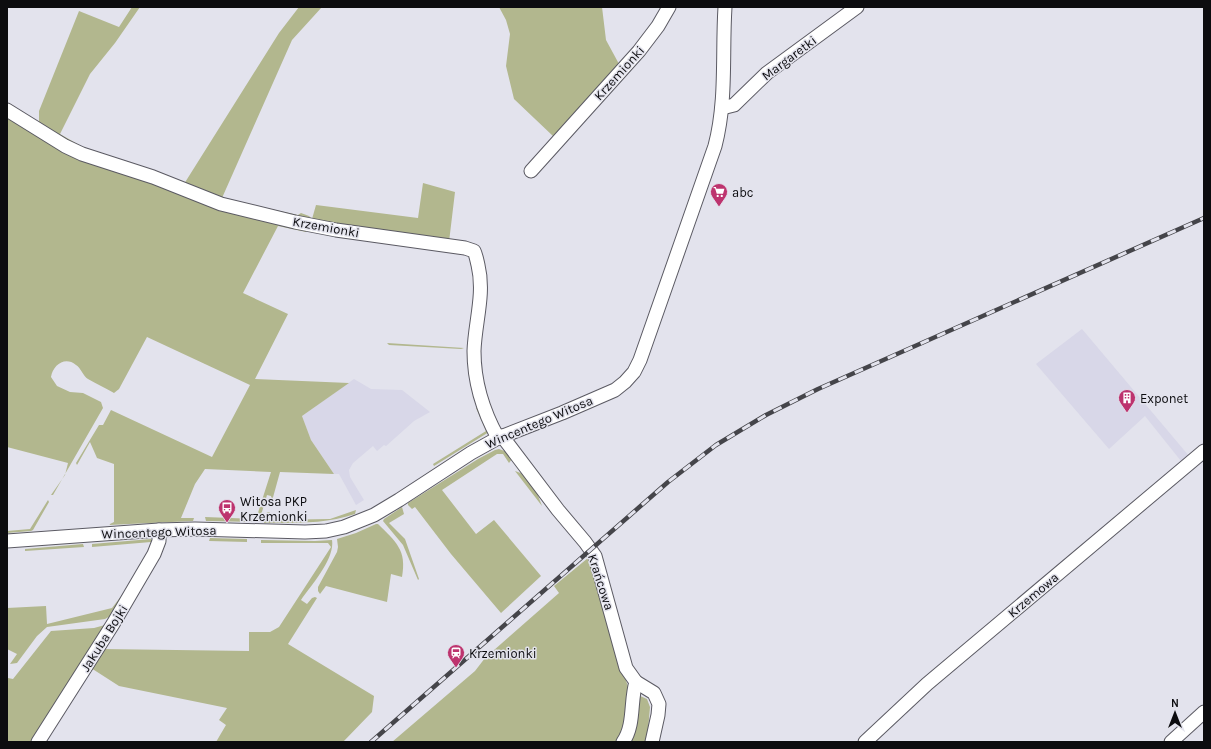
<svg xmlns="http://www.w3.org/2000/svg" width="1211" height="749" font-family="Karla,sans-serif">
  <rect width="100%" height="100%" fill="#e3e3ed"/>
  <!-- built -->
  <g fill="#d8d7e8">
    <polygon points="1082,329 1189,456 1181,461 1145,416 1109,449 1036,364"/>
    <polygon points="354,379 371,389 402,390 430,412 414,421 386,446 384,445 377,451 373,446 353,463 349,470 350,477 364,500 356,505 339,474 334,474 311,440 302,416"/>
  </g>
  <!-- green -->
  <g fill="#b2b78e">
    <polygon points="132,7 140,7 115,43 90,74 60,134 81,146 184,184 279,33 299,7 322,7 292,40 222,198 298,215 301,213 309,216 312,219 316,205 418,218 423,183 455,192 449,242 328,225 221,201 156,176 84,151 68,144 39,126 39,111 79,11 119,27"/>
    <polygon points="499,7 602,7 606,40 619,64 554,137 514,99 506,66 510,34 506,20"/>
    <path d="M7,113L37,133L306,230V232L278,226L243,293L288,314L255,379L349,383L302,416L311,440L334,474L280,472L272,501L271,496L267,495L259,522L206,521L205,517L256,519L271,472L205,469L195,484L181,518H194L193,521L108,525L114,522V464L97,458L90,442L77,465L76,463L99,425H103L111,410L212,457L250,385L147,337L119,389L114,393C106,388 96,384 88,379C83,376 81,368 76,365C65,356 53,365 51,377L57,386L70,392L83,393L101,402L103,408L53,495H51L65,475L68,463L7,447Z"/>
    <polygon points="387,343 464,348 461,349 389,345"/>
    <polygon points="476,408 479,408 489,432 434,466 433,464 486,431"/>
    <polygon points="499,449 507,452 512,459 509,463 503,454 497,454 442,490 476,534 494,520 541,576 501,613 451,554 415,507 412,509 408,505 408,503 478,459 495,450"/>
    <path d="M515,471C531,475 537,492 542,506Z"/>
    <polygon points="48,500 49,502 33,530 31,531 7,533 7,531 30,529"/>
    <polygon points="402,507 404,514 389,523 405,539 419,579 418,580 403,545 383,521 384,519"/>
    <path d="M356,510L355,514C325,524 296,523 264,523L267,512H270L269,520L330,519Z"/>
    <path d="M376,524H378C396,542 407,550 402,577L391,574L387,602L326,586L320,594L318,591V587L337,552L338,547L337,539L356,533Z"/>
    <polygon points="210,538 247,539 247,542 209,541"/>
    <polygon points="151,539 154,544 152,551 114,614 105,619 47,627 37,636 17,663 10,664 17,654 7,649 7,608 46,606 47,624 112,608 132,582 152,549 151,542 92,547 92,544"/>
    <path d="M261,540L315,541L332,540C335,559 312,584 301,600L307,604L312,598L315,597L317,598L288,644L374,696L372,712L343,742H216L226,725L219,720L227,708L119,686L91,668L102,649L249,651V632H270L279,627L331,547L328,543H261Z"/>
    <polygon points="83,544 84,547 25,551 25,549"/>
    <polygon points="588,558 591,563 620,664 629,689 629,702 620,742 392,742 475,671 485,658 559,593 554,586"/>
    <polygon points="105,625 35,742 7,742 7,675 8,678 13,679 51,631 94,628"/>
    <polygon points="638,695 647,699 650,707 647,742 627,742"/>
  </g>
  <g fill="none" stroke-linecap="round" stroke-linejoin="round">
    <defs>
      <g id="minor">
        <polyline points="722,108 734,105 767,73 857,7"/>
        <path d="M7,110L65,146L82,154L153,177L221,204L295,222L336,230L465,248L474,251C476,255 477,261 478,265C485,294 475,322 474,351C474,382 483,411 498,438"/>
        <polyline points="531,171 639,51 658,26 669,7"/>
        <polyline points="502,436 558,510 585,542 595,556 626,668 636,682 654,693 659,704 658,715 652,742"/>
        <path d="M7,541L159,530L195,529L305,532L326,531L344,527L374,515L399,500L471,453L498,438L562,413L615,390L625,382L634,372L640,360L715,146C727,100 722,54 725,7"/>
        <polyline points="38,742 113,624 154,554 159,541 159,530"/>
        <path d="M623,742C635,725 630,701 636,682"/>
        <polyline points="865,742 927,684 1204,451"/>
        <polyline points="1171,742 1204,712"/>
      </g>
    </defs>
    <!-- minor casing -->
    <use href="#minor" stroke="#5b5a63" stroke-width="15"/>
    <!-- minor -->
    <use href="#minor" stroke="#fff" stroke-width="13"/>
    <defs>
      <polyline id="rail" points="371,742 668,482 716,445 766,415 818,389 1204,218"/>
    </defs>
    <!-- rail casing -->
    <use href="#rail" stroke="#45454a" stroke-width="4.5"/>
    <!-- rail -->
    <use href="#rail" stroke="#e3e3ed" stroke-width="3" stroke-dasharray="9" stroke-linecap="butt"/>
  </g>
  <!-- icons -->
  <defs>
    <symbol id="supermarket-pin" viewBox="-11 -11 22 30"><path d="M0 17L-7.5 6A9.5 9.5 0 1 1 7.5 6Z" fill="#bd336e" stroke="#e3e3ed"/><path d="M-6-5.5h2.5l.6 2H6L4.5 2H-2.5L-4.4-4H-6ZM-1.5 3.2a1.3 1.3 0 1 0 .1 0ZM3 3.2a1.3 1.3 0 1 0 .1 0Z" fill="#fff"/></symbol>
    <symbol id="building-pin" viewBox="-11 -11 22 30"><path d="M0 17L-7.5 6A9.5 9.5 0 1 1 7.5 6Z" fill="#bd336e" stroke="#e3e3ed"/><path d="M-4-6H4V6H1V3H-1V6H-4ZM-2.5-4.3h1.7v1.8h-1.7ZM.8-4.3h1.7v1.8H.8ZM-2.5-1h1.7V.8h-1.7ZM.8-1h1.7V.8H.8Z" fill="#fff"/></symbol>
    <symbol id="bus-pin" viewBox="-11 -11 22 30"><path d="M0 17L-7.5 6A9.5 9.5 0 1 1 7.5 6Z" fill="#bd336e" stroke="#e3e3ed"/><path d="M-5-6H5V4H4V6H2V4H-2V6H-4V4H-5ZM-3.5-4V0h7V-4ZM-3.5 1.2v1.5H-2V1.2ZM2 1.2v1.5H3.5V1.2Z" fill="#fff"/></symbol>
    <symbol id="station-pin" viewBox="-11 -11 22 30"><path d="M0 17L-7.5 6A9.5 9.5 0 1 1 7.5 6Z" fill="#bd336e" stroke="#e3e3ed"/><path d="M-3-6H3Q5-6 5-4V2Q5 4 3 4L4.5 6H3L1.5 4h-3L-3 6H-4.5L-3 4Q-5 4-5 2V-4Q-5-6-3-6ZM-3.5-4v3h7v-3ZM-3.5 1v1.5H-2V1ZM2 1v1.5H3.5V1Z" fill="#fff"/></symbol>
  </defs>
  <g fill-rule="evenodd">
    <use href="#supermarket-pin" x="709" y="182" width="20" height="27"/>
    <use href="#building-pin" x="1117" y="388" width="20" height="27"/>
    <use href="#bus-pin" x="217" y="498" width="20" height="27"/>
    <use href="#station-pin" x="446" y="643" width="20" height="27"/>
  </g>
  <g text-anchor="middle" dominant-baseline="central" stroke-width="3" stroke-linejoin="round" paint-order="stroke">
    <!-- street labels -->
    <g font-size="13" fill="#0c0c0f" stroke="#e3e3ed">
      <text transform="translate(789 58) rotate(-37)">Margaretki</text>
      <text transform="translate(619 73) rotate(-48)">Krzemionki</text>
      <text transform="translate(326 227) rotate(10)">Krzemionki</text>
      <text transform="translate(539 422) rotate(-23)">Wincentego Witosa</text>
      <text transform="translate(159 532) rotate(-2)">Wincentego Witosa</text>
      <text transform="translate(601 582) rotate(72)">Krańcowa</text>
      <text transform="translate(1033 595) rotate(-40)">Krzemowa</text>
      <text transform="translate(104 638) rotate(-58)">Jakuba Bojki</text>
    </g>
    <!-- poi labels -->
    <g font-size="13" fill="#0c0c0f" stroke="#e3e3ed" text-anchor="start">
      <text x="732" y="192">abc</text>
      <text x="1140" y="398">Exponet</text>
      <text x="240" y="501">Witosa PKP<tspan x="240" dy="15">Krzemionki</tspan></text>
      <text x="469" y="653">Krzemionki</text>
    </g>
  </g>
  <!-- border -->
  <rect width="1211" height="749" fill="none" stroke="#0c0c0f" stroke-width="16"/>
  <!-- north arrow -->
  <g transform="translate(1175 713)" stroke="#e3e3ed" stroke-width="3" paint-order="stroke">
  <path d="M0-3L7 15L0 10L-7 15Z" fill="#0c0c0f"/>
  <text y="-6" font-size="11" font-weight="bold" text-anchor="middle" fill="#0c0c0f">N</text>
  </g>
</svg>
